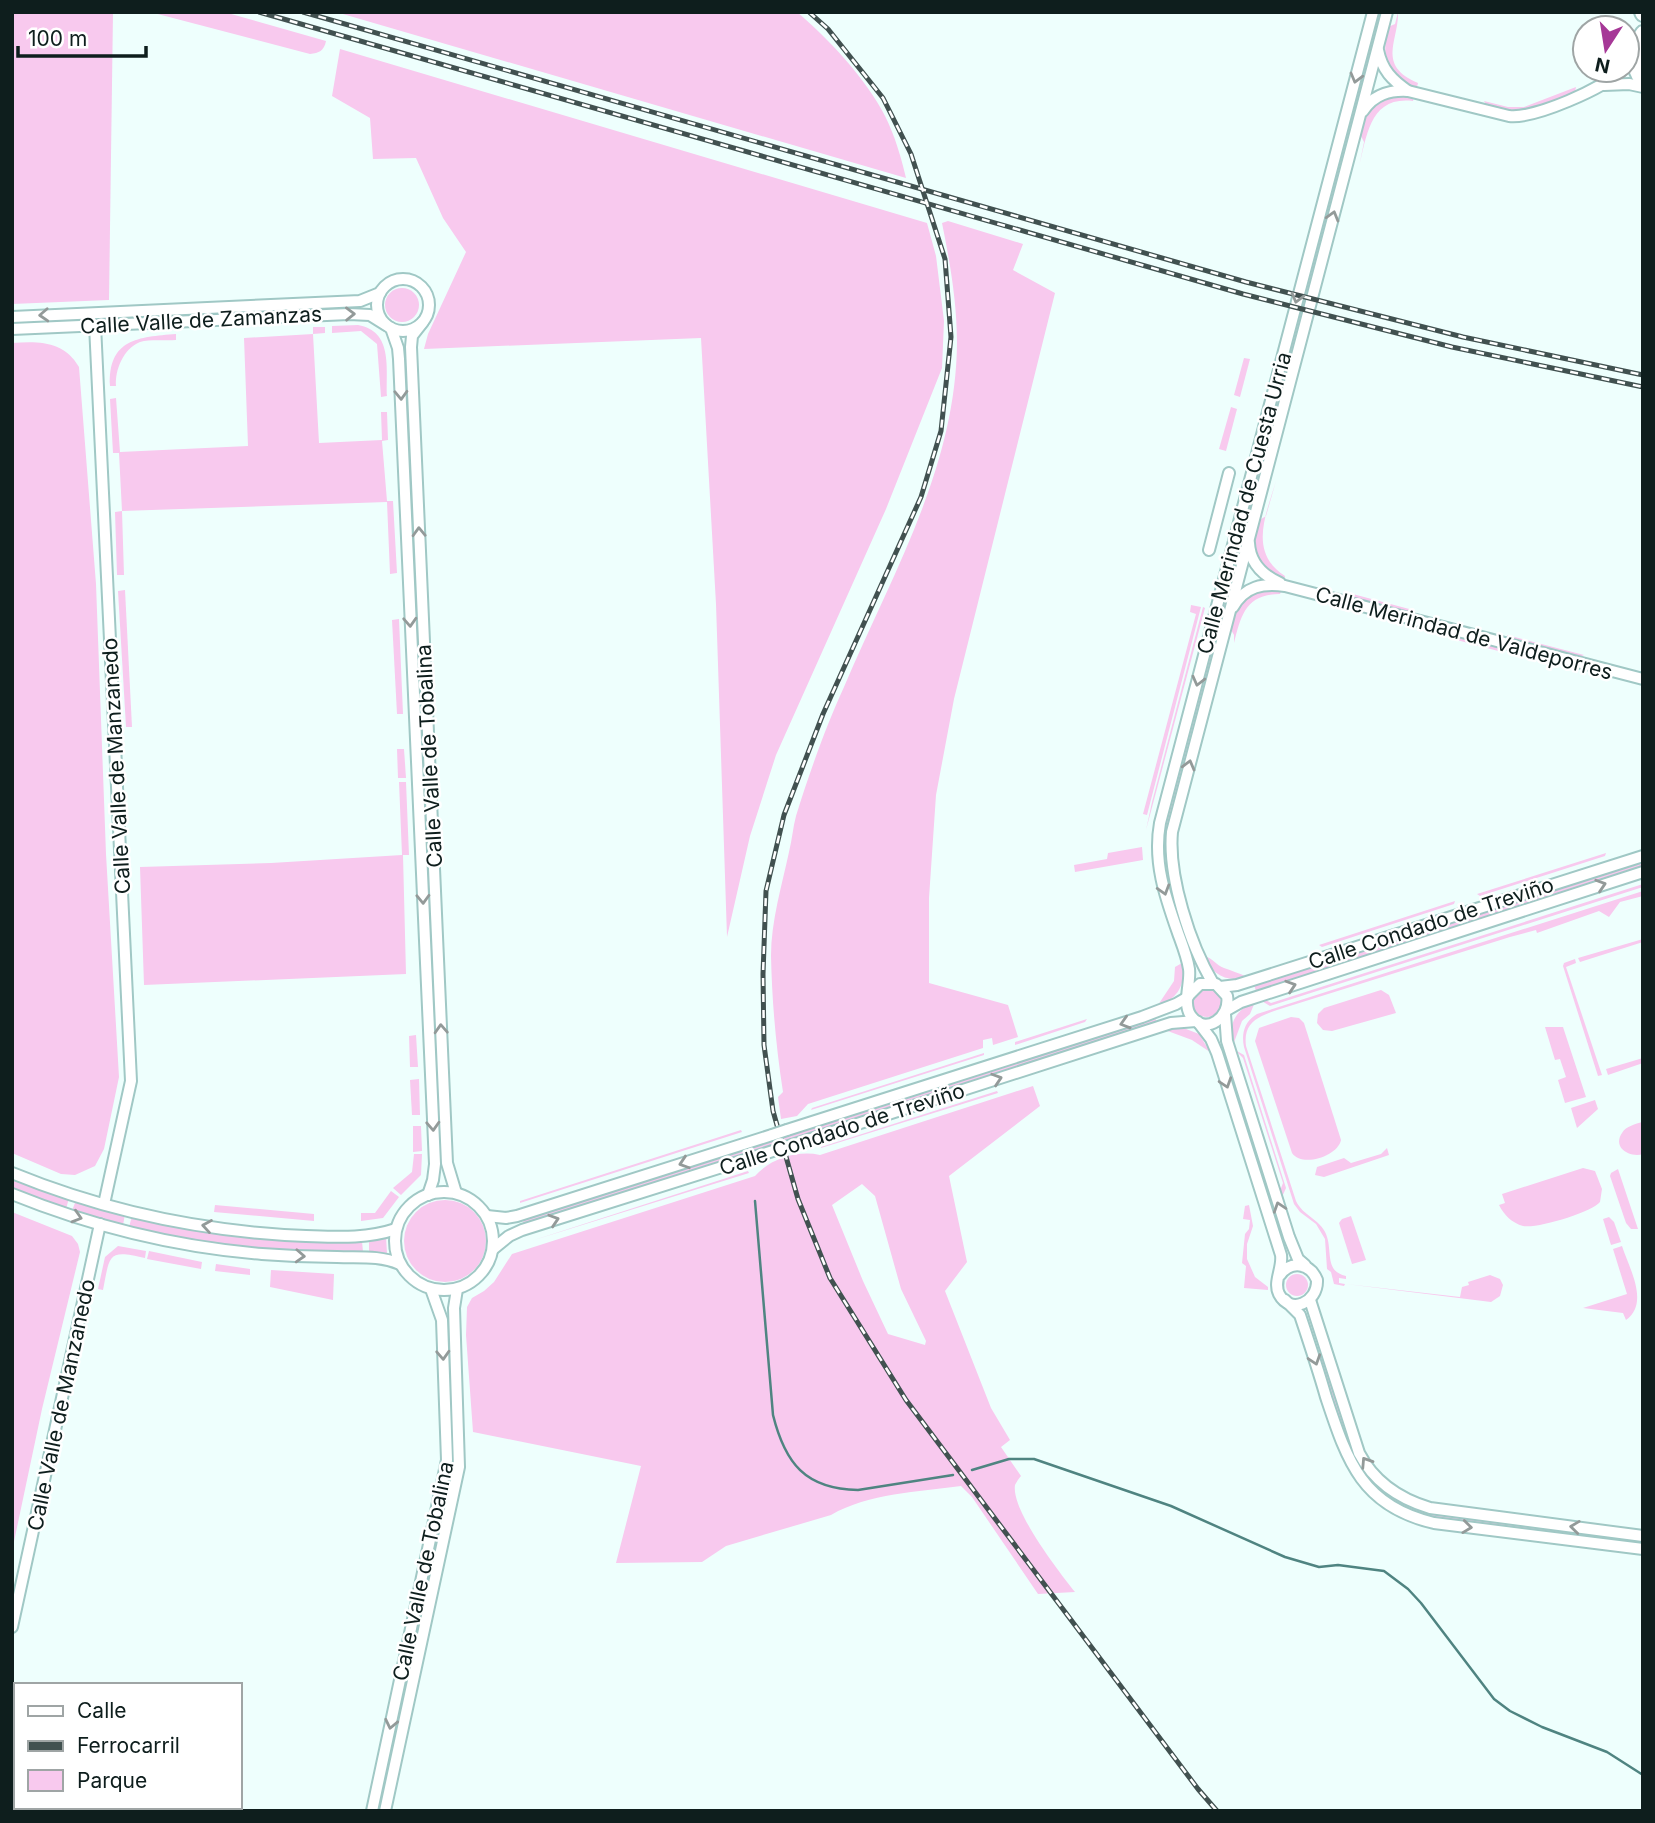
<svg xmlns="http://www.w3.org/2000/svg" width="1655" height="1823" font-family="Inter,sans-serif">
  <rect width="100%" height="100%" fill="#eefffd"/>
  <!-- green -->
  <g fill="#f8c9ee" fill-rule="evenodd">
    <polygon points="12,12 113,12 109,300 12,304"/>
    <path d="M150,12H224L326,41C324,51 319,53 310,54Z"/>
    <path d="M336,12H797C829,39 866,79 885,116C895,136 901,157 906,178Z"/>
    <path d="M1379,12H1381L1168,821C1161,868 1178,910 1193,954L1190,955C1176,910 1159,868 1167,819Z"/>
    <path d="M1398,12C1399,41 1376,65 1418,83L1417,87C1386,77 1381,57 1388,27L1395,24Z"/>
    <polygon points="340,49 927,223 936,256 944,321 942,368 886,509 776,755 750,836 727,937 716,604 701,338 424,349 428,334 466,252 443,218 416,158 373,159 370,118 332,96"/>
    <path d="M1576,87L1575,92C1538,107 1528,116 1487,106L1484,101L1508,107H1524Z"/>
    <path d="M1397,95L1414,97L1413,101C1370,96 1367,135 1359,167L1364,142L1360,134C1367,110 1373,102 1397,95Z"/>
    <path d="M948,221L1023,244L1013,270L1055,293L954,699L936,795L929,898V983L1008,1005L1018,1037L993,1045L992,1038L983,1040V1048L808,1104L797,1116L781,1119L778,1097L783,1092C776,1047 772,1002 771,956C771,921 782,885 789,852C792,840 793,827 796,816C809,774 826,726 844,687C891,576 956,468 957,343C957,303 950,262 942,223Z"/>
    <circle cx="402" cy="305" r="17"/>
    <polygon points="345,306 346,309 126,319 125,316"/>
    <path d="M358,325C393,331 386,368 387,396L381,397L377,344L361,331L332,333V326Z"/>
    <polygon points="313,327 325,327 325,333 313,334 319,443 382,440 381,412 387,412 388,440 382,441 387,501 393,501 397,573 390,574 387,502 122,511 124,575 117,575 115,512 122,511 119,453 113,453 110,399 116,398 120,452 248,446 244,338 313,334"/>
    <path d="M176,334V340C166,341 150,339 140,342C123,349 115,370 116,386H110C108,339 138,337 176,334Z"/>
    <path d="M12,343C39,341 64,341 79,367L96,584L106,854L119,1077L104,1149L95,1166L75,1175L61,1174L12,1153Z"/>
    <polygon points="1244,358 1250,359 1240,397 1234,395"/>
    <polygon points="404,362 407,362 442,1160 439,1160"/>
    <polygon points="1231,407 1237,409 1226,451 1219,449"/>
    <path d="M1278,474C1268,511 1246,551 1285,576L1284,580C1255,563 1250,554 1258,521L1266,516Z"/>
    <polygon points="125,590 132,727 126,727 118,591"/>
    <path d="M1259,590H1282L1280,594C1246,594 1241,615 1234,643V635L1230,628C1236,609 1242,600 1259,590Z"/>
    <polygon points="1349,593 1413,610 1413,611 1409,613 1350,597"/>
    <polygon points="1191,605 1201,607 1147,815 1143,814 1196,614 1190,612"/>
    <polygon points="1203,607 1205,608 1146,830 1152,802"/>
    <polygon points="399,619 403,714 397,714 392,620"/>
    <polygon points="1507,635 1584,655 1578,658 1510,640"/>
    <polygon points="1456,636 1500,647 1502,652 1453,639"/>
    <polygon points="397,749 404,749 406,778 398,778"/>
    <polygon points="399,782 406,782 409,855 403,855 406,974 144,985 140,867 271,863 402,855"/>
    <polygon points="1142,847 1143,860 1075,872 1074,865 1107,859 1108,853"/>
    <polygon points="1606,853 1605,856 1480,896 1477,894"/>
    <polygon points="1643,861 1643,867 1256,991 1254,985"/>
    <polygon points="1643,884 1643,887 1270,1006 1260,1000 1264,999 1271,1003"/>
    <path d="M1643,891V896L1620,902L1609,917L1599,911L1537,933L1536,930L1510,937L1277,1010C1257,1017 1243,1023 1246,1046L1296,1201C1303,1216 1320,1219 1326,1234C1333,1251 1324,1271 1346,1276V1279L1339,1278V1283L1345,1284L1344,1286L1334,1284L1331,1272L1327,1269L1325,1239L1316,1224L1300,1212L1294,1204L1244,1047C1241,1033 1245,1021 1257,1014Z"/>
    <polygon points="1455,901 1454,904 1322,947 1319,945"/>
    <polygon points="1643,939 1643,942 1580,962 1578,958"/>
    <path d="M1204,956C1213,958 1216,965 1224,968C1232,971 1239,973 1247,977C1227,983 1212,975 1204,956Z"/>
    <polygon points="1575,959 1576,963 1566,967 1602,1075 1598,1076 1563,966 1564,963"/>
    <path d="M1182,963C1186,983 1179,999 1158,1005L1174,981L1175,967Z"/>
    <circle cx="1207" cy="1003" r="14"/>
    <polygon points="1381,990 1389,995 1396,1013 1332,1031 1323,1030 1317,1023 1318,1014 1324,1008"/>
    <path d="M1255,1002L1250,1014L1242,1021L1233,1045C1227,1025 1236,1009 1255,1002Z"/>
    <path d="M1291,1017L1299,1018L1304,1023L1341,1140C1338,1156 1302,1168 1292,1153L1255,1041L1259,1028Z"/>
    <polygon points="1155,1018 1157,1022 524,1225 523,1220"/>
    <polygon points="1087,1019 1085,1022 1015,1045 1015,1042"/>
    <polygon points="1181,1027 1199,1034 1210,1052 1192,1040 1165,1030"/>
    <polygon points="1545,1027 1563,1027 1586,1097 1565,1103 1558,1080 1566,1077 1560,1059 1555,1060"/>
    <polygon points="416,1035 418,1067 410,1067 409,1036"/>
    <polygon points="1235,1050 1244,1055 1286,1188 1282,1197 1280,1191 1283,1183 1243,1058"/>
    <polygon points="984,1053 984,1055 811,1110 812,1108"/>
    <polygon points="1222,1053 1224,1053 1283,1234 1280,1235"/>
    <polygon points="1643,1058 1643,1063 1608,1075 1606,1069"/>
    <polygon points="419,1079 420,1115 412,1115 410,1080"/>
    <path d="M1033,1086L1040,1106L949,1176L967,1262L945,1291L991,1408L1010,1440L1001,1447L1021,1476C1019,1478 1016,1483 1015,1485C1011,1510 1059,1572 1075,1592L1038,1594L972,1497L961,1486C918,1492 869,1493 831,1515L726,1546L702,1562L616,1563L641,1466L473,1432L466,1335L467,1307L472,1298L484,1291L494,1282L512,1254L755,1176C770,1159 797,1150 820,1155ZM862,1184L875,1196L901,1289L926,1341L925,1345L888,1334L863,1281L832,1205Z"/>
    <polygon points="997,1091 998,1093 821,1148 821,1147"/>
    <polygon points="1595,1100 1598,1109 1577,1128 1571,1108"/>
    <path d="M1642,1122L1643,1154C1630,1158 1612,1148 1622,1133C1626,1126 1636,1124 1642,1122Z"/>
    <polygon points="413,1126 421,1126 422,1151 413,1152"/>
    <polygon points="741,1130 742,1132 520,1203 520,1201"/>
    <polygon points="1387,1148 1389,1155 1324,1177 1315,1175 1317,1167 1344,1158 1351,1163 1381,1154"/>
    <polygon points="414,1154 422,1154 421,1175 401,1195 393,1188 412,1172"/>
    <path d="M1583,1168L1595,1171L1602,1189L1600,1202C1592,1212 1537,1229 1523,1226C1512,1223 1504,1215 1499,1205L1505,1203L1502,1194Z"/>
    <polygon points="1618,1169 1638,1229 1631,1229 1626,1223 1610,1176 1611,1173"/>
    <polygon points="748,1171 749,1173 531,1241"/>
    <polygon points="12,1178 69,1198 66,1209 12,1190"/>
    <polygon points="391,1191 399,1197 383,1218 361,1221 361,1213 375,1213"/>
    <polygon points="76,1200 125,1214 123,1225 72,1211"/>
    <circle cx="445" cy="1241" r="41"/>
    <polygon points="215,1205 314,1214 314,1221 214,1212"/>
    <polygon points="1249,1205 1253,1226 1247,1244 1247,1259 1255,1277 1268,1287 1268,1290 1244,1288 1246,1266 1242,1263 1245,1234 1249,1229 1250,1220 1243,1219 1245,1206"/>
    <polygon points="12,1212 72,1236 78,1244 80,1252 42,1409 12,1551"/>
    <path d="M132,1216L326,1242L362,1241L363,1252C283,1252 207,1245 129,1227Z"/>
    <polygon points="1351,1216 1366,1260 1352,1264 1339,1223 1342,1219"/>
    <polygon points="1609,1217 1614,1222 1621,1242 1611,1245 1603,1219"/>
    <polygon points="386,1237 387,1253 369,1252 369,1241"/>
    <path d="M118,1246L146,1251L145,1258C107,1249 110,1255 103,1290L98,1289L105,1257Z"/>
    <path d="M1622,1246C1629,1268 1650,1303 1626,1320L1623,1313L1583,1308L1627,1294L1613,1249Z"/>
    <polygon points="149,1251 202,1262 201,1269 147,1259"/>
    <polygon points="216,1264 250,1269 250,1275 215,1271"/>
    <polygon points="271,1270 334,1274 333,1300 270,1287"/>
    <circle cx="1297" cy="1285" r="11"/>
    <polygon points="1490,1275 1500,1279 1503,1285 1500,1296 1491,1302 1346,1284 1460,1297 1462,1287 1469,1285 1468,1282"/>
    <polygon points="446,1323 449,1323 454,1465 380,1811 378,1811 452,1464"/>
    <path d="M1321,1353L1355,1455L1397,1499L1430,1513L1643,1541V1544L1438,1518C1352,1499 1341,1427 1318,1354Z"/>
  </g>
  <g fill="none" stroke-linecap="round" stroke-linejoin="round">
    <!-- stream -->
    <g stroke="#4f8481" stroke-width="2.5">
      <path d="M755,1201L773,1415C785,1463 805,1489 858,1490L953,1475"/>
      <polyline points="972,1470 1009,1459 1034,1459 1171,1506 1285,1557 1319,1567 1338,1565 1384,1571 1408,1589 1421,1603 1494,1699 1510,1711 1542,1727 1607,1752 1643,1775"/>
    </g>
    <defs>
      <g id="street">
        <path d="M1378,50C1382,70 1392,80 1408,91"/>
        <polyline points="1604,85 1629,84 1643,87"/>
        <path d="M1363,111C1374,94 1390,90 1408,91L1509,116C1534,119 1605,88 1622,70"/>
        <circle cx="403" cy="305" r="26"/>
        <polyline points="12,317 360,301 380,293"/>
        <polyline points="423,322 412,336 411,347 447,1163 456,1193"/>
        <polyline points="95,325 131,1081 104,1204"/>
        <polyline points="391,328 398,348 399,359 435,1164 433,1180 428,1195"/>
        <polyline points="12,329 349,314 370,315 386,325"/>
        <path d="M1249,543C1250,563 1262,575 1280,583"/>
        <polyline points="1209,550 1229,473"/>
        <path d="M1233,607C1245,586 1263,583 1285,586L1643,679"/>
        <path d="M1213,983C1190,945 1168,876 1172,832L1387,12"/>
        <polyline points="1220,987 1237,985 1643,856"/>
        <path d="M1189,995L1200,984H1216L1227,996C1231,1017 1206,1036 1191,1016C1182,1004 1191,983 1189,969C1187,956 1182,944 1178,933C1165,896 1153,862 1160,823L1373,12"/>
        <polyline points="1227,1010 1241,1002 1643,872"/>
        <polyline points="1225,1014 1227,1041 1289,1237 1298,1259 1305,1265"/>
        <path d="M1198,1022L1211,1039L1217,1053L1281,1255C1283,1268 1273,1282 1279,1294C1290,1315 1318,1303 1317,1280C1310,1263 1291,1260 1280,1275"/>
        <polyline points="787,1130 1142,1017 1176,1004 1188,997"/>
        <polyline points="792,1145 1171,1023 1196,1021"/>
        <path d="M12,1173C105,1211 205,1232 306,1236C337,1237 366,1239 396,1229"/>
        <circle cx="444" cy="1241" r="49"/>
        <path d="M12,1194C91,1226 177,1247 262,1254C287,1256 312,1257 337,1257C359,1258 378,1255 400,1264"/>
        <polyline points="487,1216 506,1218 517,1216 772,1135"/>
        <polyline points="493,1249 509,1236 522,1230 776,1150"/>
        <path d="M1285,1300L1300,1315C1309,1342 1318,1369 1326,1397C1347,1460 1361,1506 1434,1523L1643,1549"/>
        <path d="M1310,1300L1359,1453C1374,1482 1400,1499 1430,1508L1643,1536"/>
        <polyline points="12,1627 100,1224"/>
        <polyline points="372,1811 447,1460 442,1320 431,1289"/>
        <polyline points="385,1811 459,1467 454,1308 457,1289"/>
      </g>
      <g id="secondary">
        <polyline points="1642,12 1643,14"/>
        <path d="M1643,33C1631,48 1631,66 1643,82"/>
      </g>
    </defs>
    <!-- street casing -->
    <use href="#street" stroke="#a0c8c5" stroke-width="14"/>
    <!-- secondary casing -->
    <use href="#secondary" stroke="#a0c8c5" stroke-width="18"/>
    <!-- street -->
    <use href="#street" stroke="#fff" stroke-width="10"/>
    <!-- secondary -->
    <use href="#secondary" stroke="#fff" stroke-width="14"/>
    <defs>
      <g id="rail">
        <polyline points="259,12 1243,294 1452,347 1643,387"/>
        <polyline points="303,12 1246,282 1463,337 1643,375"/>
        <polyline points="809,12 828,29 883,98 911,154 945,259 951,337 941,431 921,497 823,714 784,815 766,891 763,974 764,1045 773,1111 798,1199 830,1278 906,1400 1198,1789 1217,1811"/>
      </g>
    </defs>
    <!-- rail casing -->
    <use href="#rail" stroke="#415150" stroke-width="5"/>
    <!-- rail -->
    <use href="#rail" stroke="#fff" stroke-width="2.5" stroke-dasharray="8" stroke-linecap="butt"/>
    <defs>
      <g id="street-bridge">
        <polyline points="772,1135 787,1130"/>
        <polyline points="776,1150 792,1145"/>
      </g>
    </defs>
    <!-- street-bridge casing -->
    <use href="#street-bridge" stroke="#a0c8c5" stroke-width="14" stroke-linecap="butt"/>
    <!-- street-bridge -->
    <use href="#street-bridge" stroke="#fff" stroke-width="10"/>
  </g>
  <!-- one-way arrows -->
  <defs><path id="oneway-chevron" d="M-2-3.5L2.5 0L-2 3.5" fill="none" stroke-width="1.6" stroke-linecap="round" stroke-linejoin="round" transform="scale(1.75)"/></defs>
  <g stroke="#939a99">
    <use href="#oneway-chevron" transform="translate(1356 78) rotate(105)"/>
    <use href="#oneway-chevron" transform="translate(1333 216) rotate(-74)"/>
    <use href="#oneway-chevron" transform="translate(1297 298) rotate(105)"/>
    <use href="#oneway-chevron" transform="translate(350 314) rotate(-1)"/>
    <use href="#oneway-chevron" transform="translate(44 315) rotate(177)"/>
    <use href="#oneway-chevron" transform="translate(401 395) rotate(88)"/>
    <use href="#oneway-chevron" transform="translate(419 532) rotate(-92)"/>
    <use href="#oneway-chevron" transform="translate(410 622) rotate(87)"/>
    <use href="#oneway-chevron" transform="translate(1198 681) rotate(104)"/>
    <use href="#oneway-chevron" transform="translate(1189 765) rotate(-75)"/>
    <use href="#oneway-chevron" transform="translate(1601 885) rotate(-18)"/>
    <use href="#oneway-chevron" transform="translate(1164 890) rotate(73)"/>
    <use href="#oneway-chevron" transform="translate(423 899) rotate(88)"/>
    <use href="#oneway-chevron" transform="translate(1291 986) rotate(-18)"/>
    <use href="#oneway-chevron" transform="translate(1125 1023) rotate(163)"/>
    <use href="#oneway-chevron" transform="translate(441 1029) rotate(-93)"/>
    <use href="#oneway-chevron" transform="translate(997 1079) rotate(-18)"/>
    <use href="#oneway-chevron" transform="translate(1226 1083) rotate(72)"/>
    <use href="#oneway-chevron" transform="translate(433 1126) rotate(87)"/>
    <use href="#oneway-chevron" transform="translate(684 1163) rotate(162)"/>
    <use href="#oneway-chevron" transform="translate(1279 1207) rotate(-108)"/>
    <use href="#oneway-chevron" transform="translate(77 1217) rotate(17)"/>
    <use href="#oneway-chevron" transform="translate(554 1220) rotate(-18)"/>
    <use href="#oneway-chevron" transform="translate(207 1226) rotate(-171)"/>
    <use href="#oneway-chevron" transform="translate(300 1256) rotate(3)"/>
    <use href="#oneway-chevron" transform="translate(443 1355) rotate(87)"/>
    <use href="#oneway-chevron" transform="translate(1315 1360) rotate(72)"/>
    <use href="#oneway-chevron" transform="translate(1366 1462) rotate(-123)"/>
    <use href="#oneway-chevron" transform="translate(1467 1527) rotate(7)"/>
    <use href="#oneway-chevron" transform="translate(1575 1527) rotate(-173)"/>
    <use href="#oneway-chevron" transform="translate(391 1724) rotate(102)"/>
  </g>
  <g text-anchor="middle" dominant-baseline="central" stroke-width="5" stroke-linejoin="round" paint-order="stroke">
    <!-- street labels -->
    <g font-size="21" fill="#0e1e1d" stroke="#fff">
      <text transform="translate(201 320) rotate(-3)">Calle Valle de Zamanzas</text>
      <text transform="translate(1244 503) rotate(-75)">Calle Merindad de Cuesta Urria</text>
      <text transform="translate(1464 633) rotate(15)">Calle Merindad de Valdeporres</text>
      <text transform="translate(429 756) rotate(-93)">Calle Valle de Tobalina</text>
      <text transform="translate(116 766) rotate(-93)">Calle Valle de Manzanedo</text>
      <text transform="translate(1431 923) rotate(-18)">Calle Condado de Treviño</text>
      <text transform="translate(842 1129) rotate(-18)">Calle Condado de Treviño</text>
      <text transform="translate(61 1405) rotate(-78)">Calle Valle de Manzanedo</text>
      <text transform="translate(423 1571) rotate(-78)">Calle Valle de Tobalina</text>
    </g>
  </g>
  <!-- border -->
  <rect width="1655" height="1823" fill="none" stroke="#0e1e1d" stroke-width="28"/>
  <!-- legend -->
  <rect x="14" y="1683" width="228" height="126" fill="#ffffff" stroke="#9fa5a5" stroke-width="2"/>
  <rect x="28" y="1706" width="35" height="10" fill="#ffffff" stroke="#9fa5a5" stroke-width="2"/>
  <text x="77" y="1718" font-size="21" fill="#0e1e1d">Calle</text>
  <rect x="28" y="1741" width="35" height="10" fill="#415150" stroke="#9fa5a5" stroke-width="2"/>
  <text x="77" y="1753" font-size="21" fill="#0e1e1d">Ferrocarril</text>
  <rect x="28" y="1770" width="35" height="21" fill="#f8c9ee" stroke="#9fa5a5" stroke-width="2"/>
  <text x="77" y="1788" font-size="21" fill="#0e1e1d">Parque</text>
  <!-- north arrow -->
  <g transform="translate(1606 49) rotate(192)"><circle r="33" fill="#ffffff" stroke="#9fa5a5" stroke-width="2"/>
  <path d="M0-5L12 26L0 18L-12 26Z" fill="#a63897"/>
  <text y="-10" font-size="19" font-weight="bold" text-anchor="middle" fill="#0e1e1d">N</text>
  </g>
  <!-- scale -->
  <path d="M18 46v10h128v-10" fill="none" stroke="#0e1e1d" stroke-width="3.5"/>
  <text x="28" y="46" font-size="21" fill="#0e1e1d" stroke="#ffffff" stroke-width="5" paint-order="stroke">100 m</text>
</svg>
